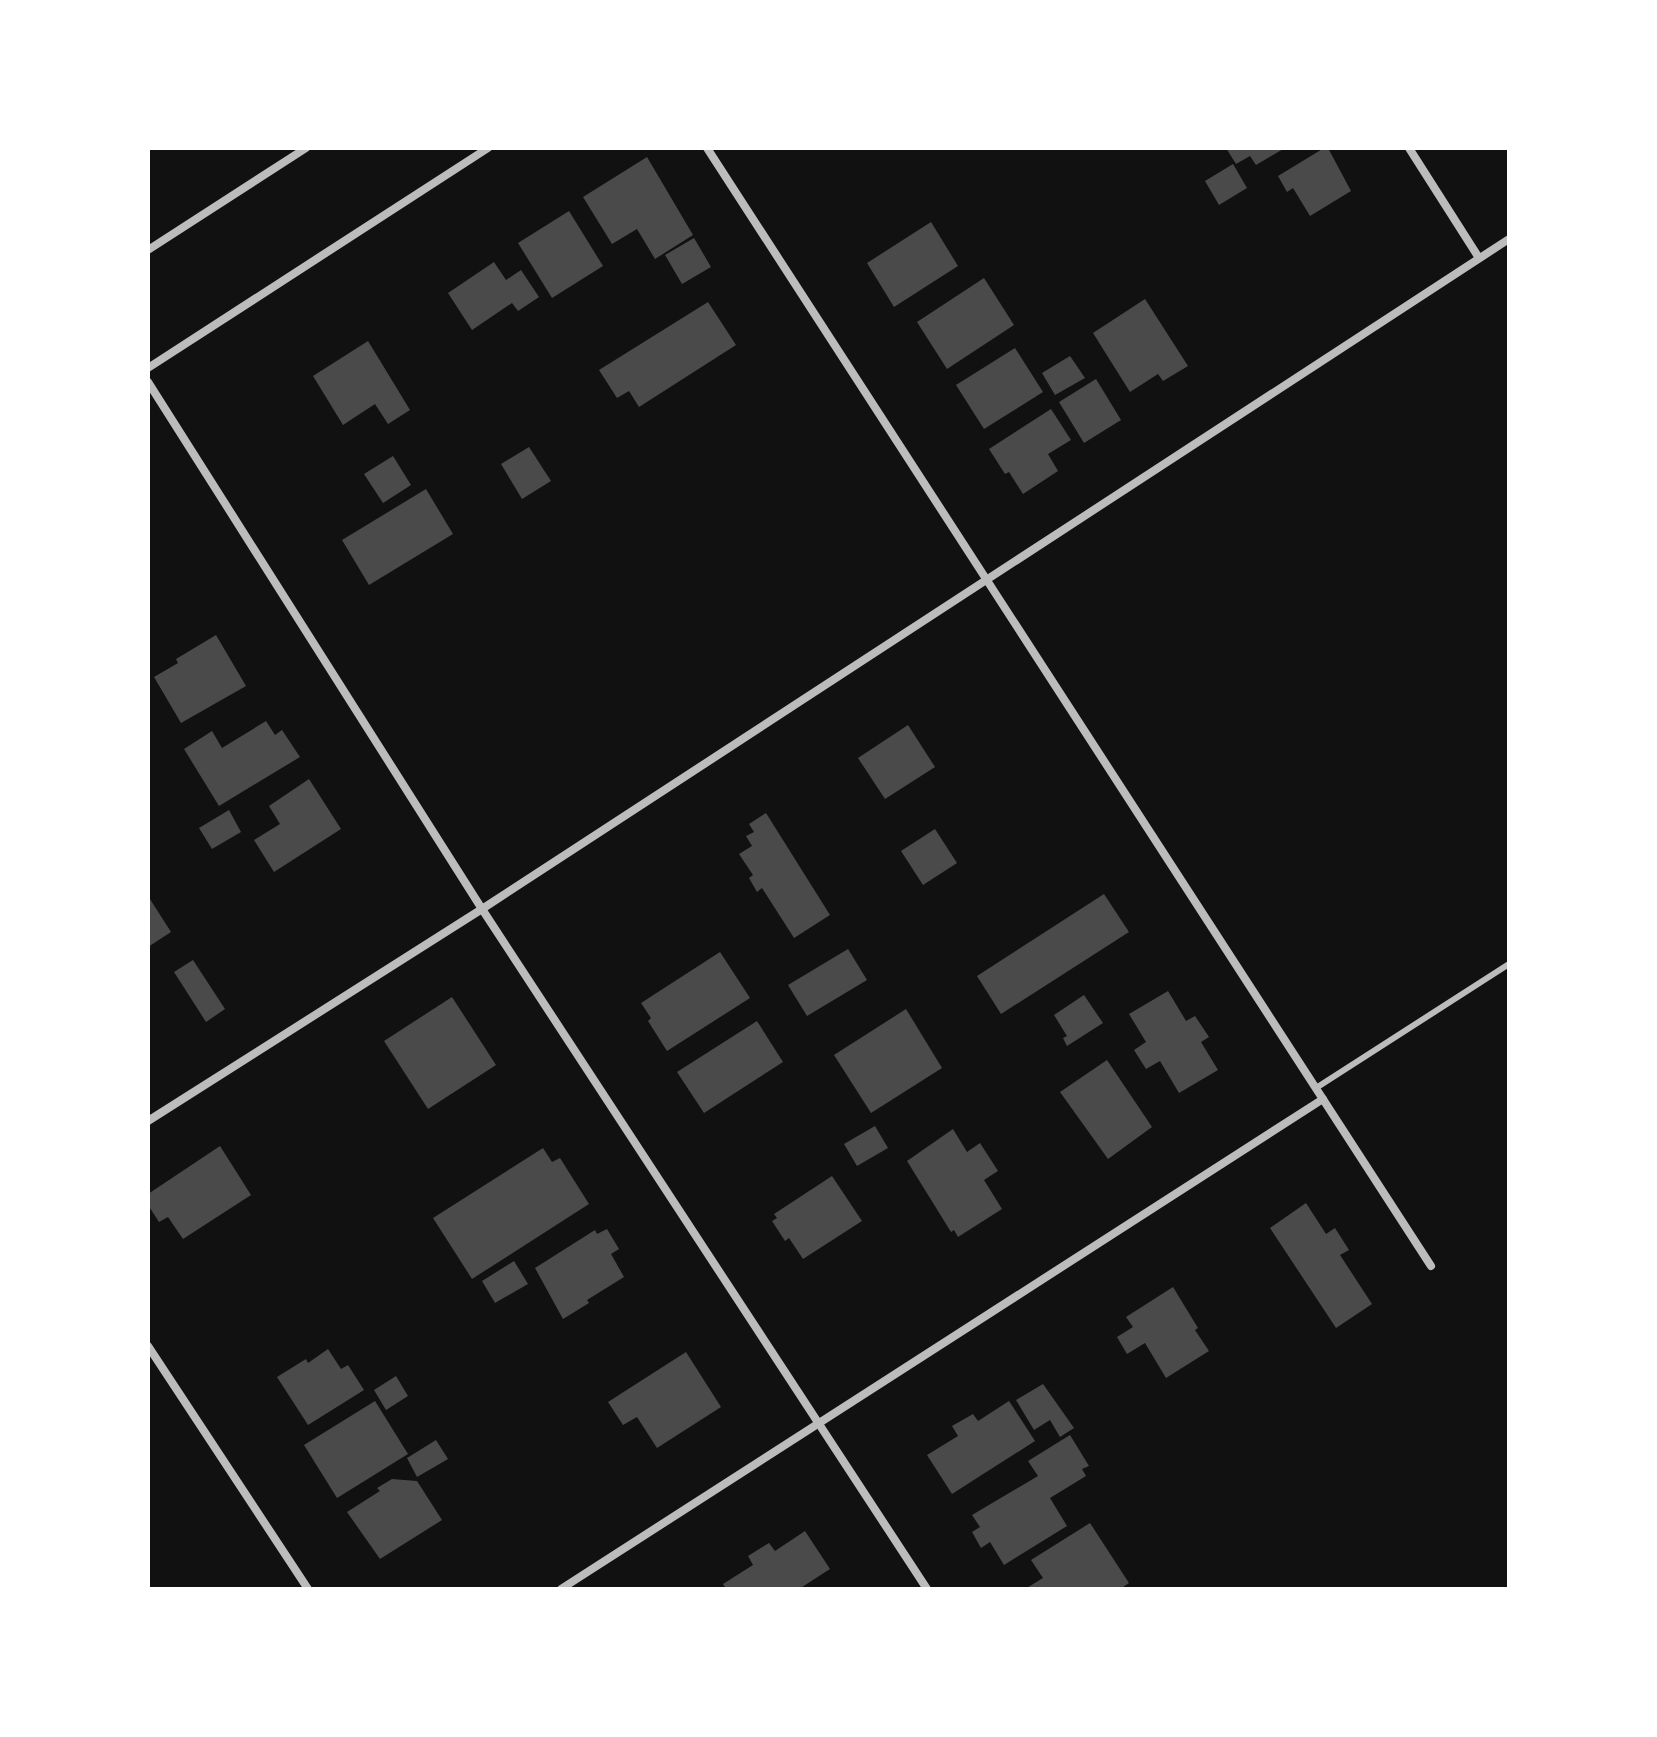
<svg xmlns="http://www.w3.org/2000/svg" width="1657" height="1737" font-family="Montserrat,sans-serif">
  <rect width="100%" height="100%" fill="#111"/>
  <!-- building -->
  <g fill="#4a4a4a">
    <polygon points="1226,148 1285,148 1256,165 1250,156 1236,164"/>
    <polygon points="1324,148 1328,148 1351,191 1310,216 1293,188 1287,192 1278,176"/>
    <polygon points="647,157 693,235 655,259 637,229 612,244 583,197"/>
    <polygon points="1233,164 1247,188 1219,205 1205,181"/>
    <polygon points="569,211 603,266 552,298 518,243"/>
    <polygon points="931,222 958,266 894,307 867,263"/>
    <polygon points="694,238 711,267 682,284 665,255"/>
    <polygon points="494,262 506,280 521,270 539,297 518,311 512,303 472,330 448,293"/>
    <polygon points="984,278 1014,325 947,369 917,322"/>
    <polygon points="1145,299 1188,366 1163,381 1158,374 1130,392 1093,333"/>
    <polygon points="708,302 736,345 639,407 629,391 617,398 599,370"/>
    <polygon points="368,341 410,410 388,424 375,404 343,425 313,376"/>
    <polygon points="1015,348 1043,392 984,429 956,385"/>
    <polygon points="1070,356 1085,378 1055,395 1042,373"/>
    <polygon points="1096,379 1121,420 1084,443 1059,402"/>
    <polygon points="1051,409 1071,440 1048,454 1058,471 1023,494 1009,472 1005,474 989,449"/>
    <polygon points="529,447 551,481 522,499 501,464"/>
    <polygon points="393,456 411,485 383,503 364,474"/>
    <polygon points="426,489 453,534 369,585 342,540"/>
    <polygon points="216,635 246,686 181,723 154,677 178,663 176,659"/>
    <polygon points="266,721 275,735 282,730 300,757 219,806 184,749 212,731 222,748"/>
    <polygon points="908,725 935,767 885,799 858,758"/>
    <polygon points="309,779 341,829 274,872 254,840 280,824 269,806"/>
    <polygon points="229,810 241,832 212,849 199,828"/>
    <polygon points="766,813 830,915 794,938 762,888 757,892 749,878 753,875 739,854 752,846 746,836 754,832 749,824"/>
    <polygon points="935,829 957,863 923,885 901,851"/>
    <polygon points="1104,894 1129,932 1001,1014 977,976"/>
    <polygon points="148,896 171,932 148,947"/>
    <polygon points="848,949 867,980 807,1016 788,985"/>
    <polygon points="720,952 750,998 667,1051 648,1021 651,1018 641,1003"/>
    <polygon points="193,960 225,1009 206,1022 174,972"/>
    <polygon points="1168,991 1186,1021 1195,1016 1209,1037 1201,1042 1218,1070 1179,1093 1160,1061 1146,1069 1134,1050 1146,1042 1129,1014"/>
    <polygon points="1084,995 1103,1023 1067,1046 1063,1038 1067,1036 1054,1015"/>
    <polygon points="452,997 496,1065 428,1109 384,1041"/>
    <polygon points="906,1009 942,1068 871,1113 834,1055"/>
    <polygon points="757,1021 783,1062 704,1113 677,1072"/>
    <polygon points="1107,1060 1152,1127 1108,1159 1060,1092"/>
    <polygon points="875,1126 888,1148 857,1166 844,1144"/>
    <polygon points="953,1129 967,1152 980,1143 998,1171 984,1180 1002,1209 958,1237 954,1230 951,1232 907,1161"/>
    <polygon points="220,1146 251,1195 183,1239 168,1217 159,1222 148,1205 148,1194"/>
    <polygon points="543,1148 552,1162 560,1158 589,1204 472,1279 433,1218"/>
    <polygon points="832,1176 862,1221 803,1259 789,1238 785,1241 772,1221 777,1218 774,1214"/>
    <polygon points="1306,1203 1326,1234 1335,1228 1349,1250 1340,1255 1372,1304 1336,1328 1270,1228"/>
    <polygon points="607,1229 619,1249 611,1254 624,1277 587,1300 589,1303 563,1319 535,1268 595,1230 597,1234"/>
    <polygon points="514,1261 528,1284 495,1303 482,1281"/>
    <polygon points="1173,1287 1198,1328 1195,1330 1209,1351 1166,1378 1145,1343 1127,1354 1117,1337 1133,1327 1126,1317"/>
    <polygon points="328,1349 341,1369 348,1365 364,1390 308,1425 277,1377 306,1359 308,1363"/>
    <polygon points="686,1352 721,1407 657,1448 637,1417 623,1425 608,1402"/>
    <polygon points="396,1376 408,1396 386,1410 374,1390"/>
    <polygon points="1043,1384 1074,1428 1060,1437 1050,1420 1034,1430 1016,1400"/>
    <polygon points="375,1401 408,1454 337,1498 304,1445"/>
    <polygon points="1009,1401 1035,1441 952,1494 927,1455 958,1436 952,1426 973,1414 978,1421"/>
    <polygon points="1070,1435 1089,1466 1082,1469 1086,1476 1050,1498 1067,1526 1004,1565 990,1542 981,1548 972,1532 980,1527 972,1515 1038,1476 1028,1461"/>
    <polygon points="436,1440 448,1459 417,1477 407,1458"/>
    <polygon points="392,1479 417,1481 442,1520 380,1559 347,1512 380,1491 377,1488"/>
    <polygon points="1090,1523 1129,1583 1120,1589 1025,1589 1043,1578 1031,1560"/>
    <polygon points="805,1531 830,1569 799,1589 726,1589 723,1584 753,1565 748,1556 769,1543 775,1551"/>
  </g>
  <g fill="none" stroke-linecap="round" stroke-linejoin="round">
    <!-- service -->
    <polyline stroke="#bcbcbc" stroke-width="6" points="1316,1088 1509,964"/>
    <!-- minor -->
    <g stroke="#bcbcbc" stroke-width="8">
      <polyline points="707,148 1431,1266"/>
      <polyline points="1409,148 1479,258"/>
      <polyline points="148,250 306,148"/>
      <polyline points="148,368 488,148"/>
      <polyline points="148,382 482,909 927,1589"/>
      <polyline points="148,1121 482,909 1509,239"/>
      <polyline points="148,1346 308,1589"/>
      <polyline points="561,1589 1323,1099"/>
    </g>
  </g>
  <!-- border -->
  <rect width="1657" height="1737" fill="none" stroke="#ffffff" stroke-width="300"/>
</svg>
